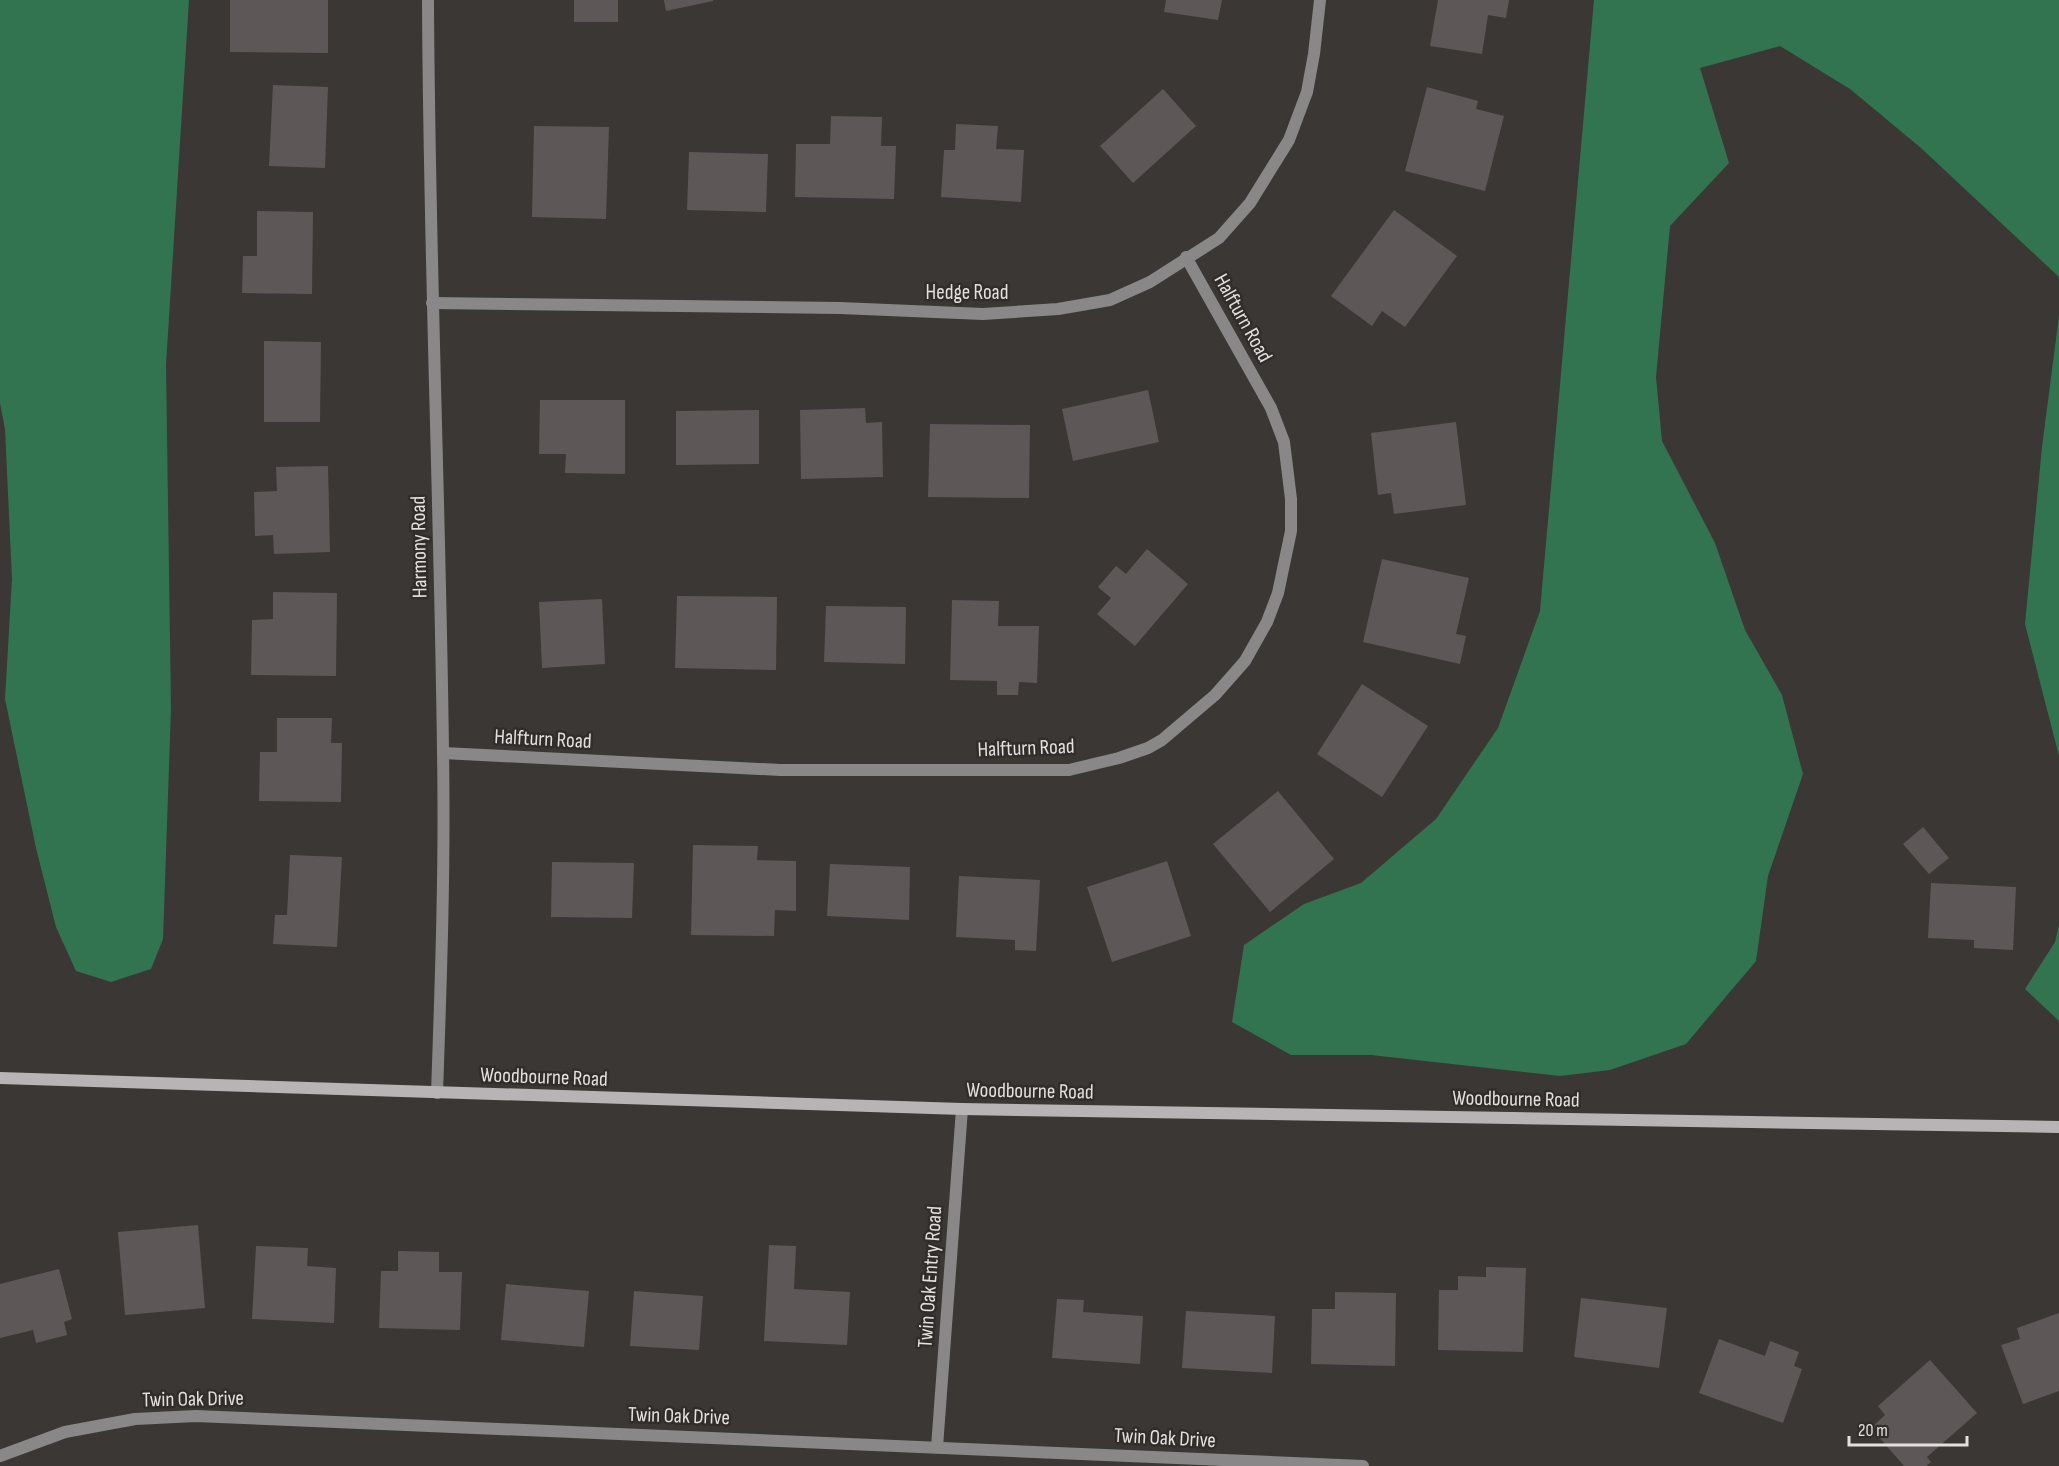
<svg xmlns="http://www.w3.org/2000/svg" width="2059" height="1466" font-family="'Sofia Sans Condensed',sans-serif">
  <rect width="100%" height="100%" fill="#3b3734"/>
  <!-- forest -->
  <g fill="#327450">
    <polygon points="0,0 189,0 166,365 171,709 163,939 151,969 111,982 76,971 56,927 36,848 5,699 12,579 5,429 0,403"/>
    <polygon points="1594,0 2059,0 2059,277 1921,148 1850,89 1780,46 1700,68 1729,163 1670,226 1656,377 1662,441 1715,543 1745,630 1782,695 1803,774 1768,876 1756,961 1686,1044 1610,1070 1560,1076 1371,1055 1291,1055 1232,1022 1244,945 1304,904 1361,883 1436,819 1498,728 1540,611"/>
    <polygon points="2059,316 2059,756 2025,624 2042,447"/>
    <polygon points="2059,925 2059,1021 2025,989 2055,942"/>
  </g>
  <!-- building -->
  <g fill="#5d5857">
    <polygon points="230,0 328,0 328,53 230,52"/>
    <rect x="574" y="0" width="44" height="22"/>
    <polygon points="664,0 713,0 713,1 666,11"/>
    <polygon points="1166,0 1222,0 1218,20 1164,12"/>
    <polygon points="1438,0 1509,0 1506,18 1488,15 1482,54 1430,46"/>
    <polygon points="273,85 328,87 325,168 269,166"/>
    <polygon points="1427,87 1478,101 1476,109 1504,116 1485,191 1405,171"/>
    <polygon points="1163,89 1196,126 1133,183 1100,146"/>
    <polygon points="831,116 882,117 881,146 896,146 894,199 795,197 796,144 830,144"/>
    <polygon points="956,124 998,126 996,149 1024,150 1021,202 941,197 944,150 955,150"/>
    <polygon points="534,126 609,127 606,219 532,217"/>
    <polygon points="689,152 768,154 766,212 687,210"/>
    <polygon points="1394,210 1457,256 1405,327 1382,311 1372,326 1331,296"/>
    <polygon points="257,211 313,212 312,294 242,293 243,256 257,256"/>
    <polygon points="264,341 321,342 320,422 264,422"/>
    <polygon points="1148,390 1159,442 1073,461 1062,409"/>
    <polygon points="540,400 625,400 625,474 565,473 566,454 539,454"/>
    <polygon points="865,408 866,423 882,422 883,477 801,479 800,410"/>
    <polygon points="759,410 759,464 676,465 676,411"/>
    <polygon points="1456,422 1466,505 1394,514 1391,493 1378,495 1371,433"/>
    <polygon points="930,424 1030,425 1029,498 928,497"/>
    <polygon points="328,466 330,552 274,554 273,535 255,536 254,492 277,491 276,467"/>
    <polygon points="1147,549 1188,584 1135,646 1097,614 1111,598 1098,587 1116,566 1126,574"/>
    <polygon points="1382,559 1469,578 1456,634 1466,636 1460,664 1363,642"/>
    <polygon points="273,592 337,593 336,676 251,675 252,620 273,619"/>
    <polygon points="677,596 777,597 776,670 675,668"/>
    <polygon points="602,599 605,664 542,668 539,602"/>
    <polygon points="952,600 999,601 998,626 1039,626 1037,683 1019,682 1018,695 997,695 997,681 950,680"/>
    <polygon points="826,606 906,607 905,664 824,662"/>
    <polygon points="1362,684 1428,726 1382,797 1317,754"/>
    <polygon points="277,718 332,718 331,743 342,743 341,802 259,801 260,752 277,752"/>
    <polygon points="1278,791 1334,859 1270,912 1213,844"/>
    <polygon points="1923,827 1949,858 1929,874 1903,844"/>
    <polygon points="693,845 758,846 757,860 796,861 796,911 775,910 774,936 691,935"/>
    <polygon points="290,855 342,857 337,947 273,944 275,915 287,915"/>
    <polygon points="1167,861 1191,936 1112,962 1087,887"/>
    <polygon points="552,862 634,863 632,918 551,917"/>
    <polygon points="830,864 910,867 909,920 827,916"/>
    <polygon points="959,876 1040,880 1036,951 1015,950 1015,940 956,937"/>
    <polygon points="1931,883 2016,887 2013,950 1974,948 1974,940 1928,938"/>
    <polygon points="198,1225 205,1308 125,1315 118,1232"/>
    <polygon points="769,1245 796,1246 794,1289 850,1292 847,1345 764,1341"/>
    <polygon points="256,1246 308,1248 307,1266 336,1268 334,1323 252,1319"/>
    <polygon points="398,1251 439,1252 439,1272 462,1272 460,1330 379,1328 381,1271 398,1271"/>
    <polygon points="1486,1267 1526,1268 1523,1352 1438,1350 1439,1290 1458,1290 1458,1276 1486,1277"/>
    <polygon points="59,1269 72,1319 64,1322 67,1335 36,1343 33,1330 0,1338 0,1284"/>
    <polygon points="506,1284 589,1291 584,1347 501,1340"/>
    <polygon points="634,1291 703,1296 699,1350 630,1346"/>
    <polygon points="1335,1292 1396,1293 1395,1366 1311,1364 1312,1309 1335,1309"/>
    <polygon points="1581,1298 1667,1308 1659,1368 1574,1357"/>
    <polygon points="1057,1299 1084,1300 1083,1312 1143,1316 1140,1364 1052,1358"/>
    <polygon points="1186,1311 1275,1316 1272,1373 1182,1368"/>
    <polygon points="2059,1313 2059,1391 2023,1404 2001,1345 2020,1339 2017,1328"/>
    <polygon points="1719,1339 1765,1356 1770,1341 1799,1352 1794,1366 1802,1369 1783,1423 1699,1393"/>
    <polygon points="1930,1360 1977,1413 1927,1457 1931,1462 1926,1466 1904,1466 1871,1428 1885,1415 1878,1406"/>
  </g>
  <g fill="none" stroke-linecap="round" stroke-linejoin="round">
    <!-- minor -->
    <g stroke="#8a8788" stroke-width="12">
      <path d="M428,0C429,251 440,501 443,752C445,866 441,979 437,1093"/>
      <polyline points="432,303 840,308 983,314 1058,309 1110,300 1150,282 1219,238 1250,203 1289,140 1307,92 1314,54 1320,0"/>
      <polyline points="443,753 780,770 1069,770 1119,758 1148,748 1162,740 1215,695 1245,661 1267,622 1278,593 1291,531 1291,499 1284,442 1271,408 1186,257"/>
      <polyline points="937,1447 962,1109"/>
      <polyline points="0,1456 65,1432 135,1419 196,1416 1363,1466"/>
    </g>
    <!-- secondary -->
    <polyline stroke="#b8b4b5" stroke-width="12" points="0,1078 962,1109 2059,1127"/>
  </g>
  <g text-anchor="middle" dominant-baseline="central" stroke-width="5" stroke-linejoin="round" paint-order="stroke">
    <!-- street labels -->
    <g font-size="21" fill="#e3e0df" stroke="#302d2a">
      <text x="967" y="292">Hedge Road</text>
      <text transform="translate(1243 318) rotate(61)">Halfturn Road</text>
      <text transform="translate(419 547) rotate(-91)">Harmony Road</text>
      <text transform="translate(543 739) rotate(3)">Halfturn Road</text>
      <text transform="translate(1026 748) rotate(-2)">Halfturn Road</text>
      <text transform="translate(544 1077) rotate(2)">Woodbourne Road</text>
      <text transform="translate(1030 1091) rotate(1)">Woodbourne Road</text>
      <text transform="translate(1516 1099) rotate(1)">Woodbourne Road</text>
      <text transform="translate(930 1277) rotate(-86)">Twin Oak Entry Road</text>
      <text transform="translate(193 1399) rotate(-1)">Twin Oak Drive</text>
      <text transform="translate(679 1416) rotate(2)">Twin Oak Drive</text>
      <text transform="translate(1165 1438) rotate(3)">Twin Oak Drive</text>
    </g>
  </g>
  <!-- scale -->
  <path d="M1849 1436v9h118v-9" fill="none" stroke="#e3e0df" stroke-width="3"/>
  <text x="1858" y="1436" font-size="18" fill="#e3e0df" stroke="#302d2a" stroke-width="4.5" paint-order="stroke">20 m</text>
</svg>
